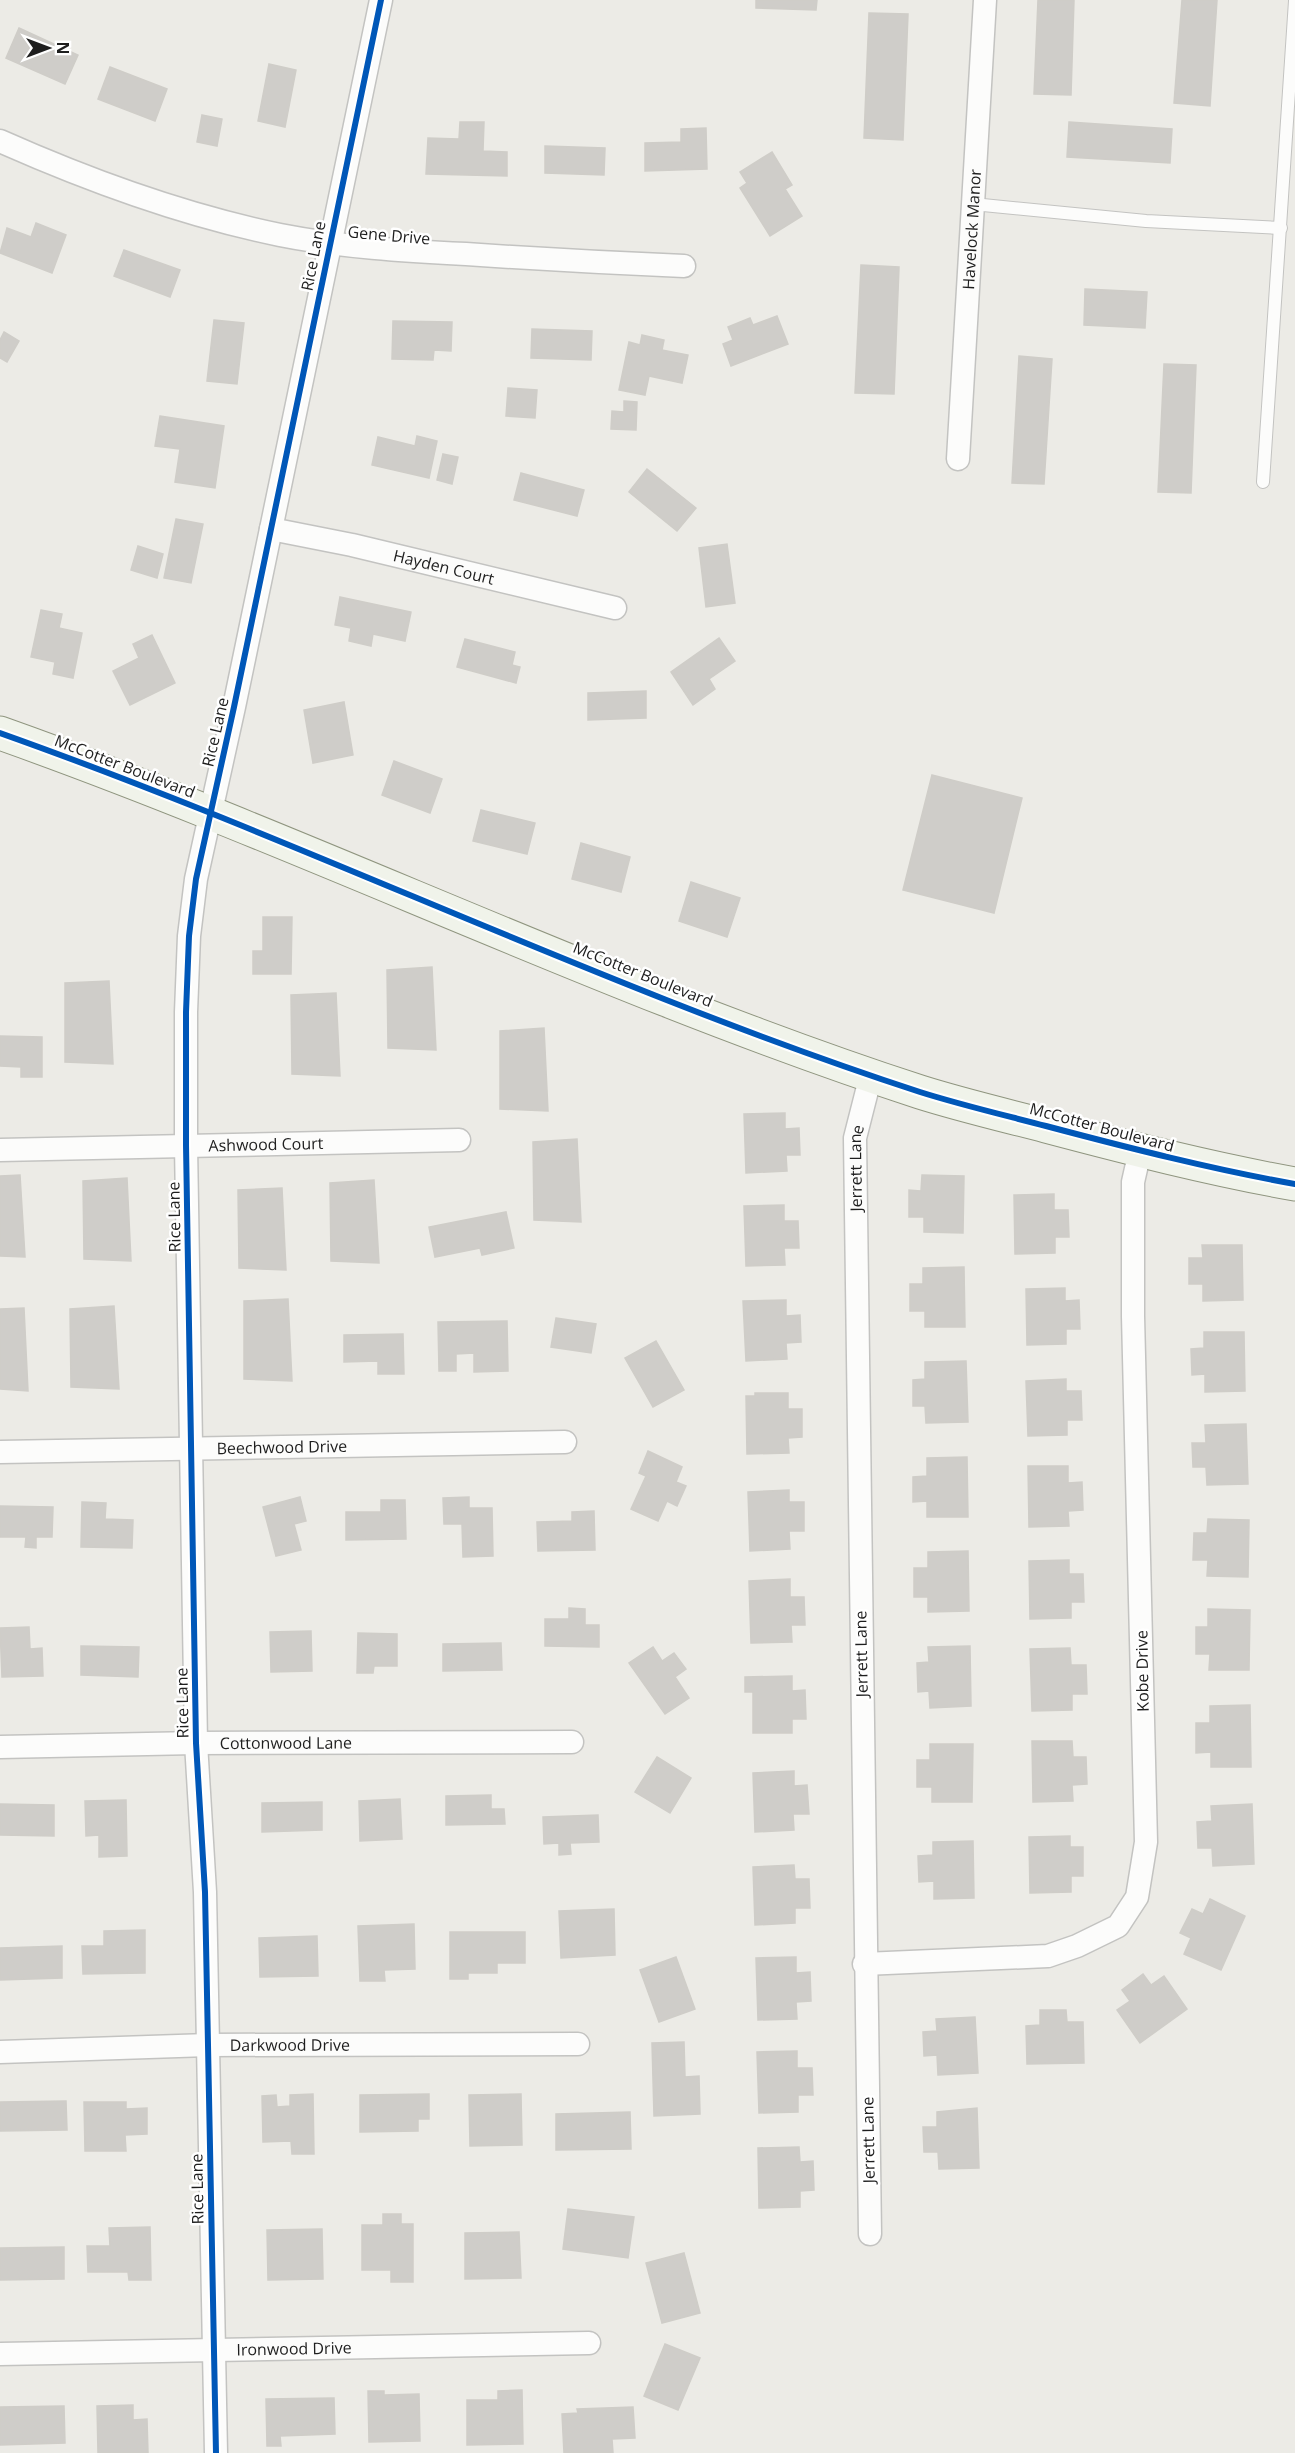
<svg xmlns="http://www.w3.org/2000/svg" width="1295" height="2453" font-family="'Open Sans',sans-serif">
  <rect width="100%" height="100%" fill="#ecebe6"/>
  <!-- building -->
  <g fill="#cfcdc9" stroke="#cfcdc8" stroke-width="1.5">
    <polygon points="756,0 817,0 816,10 756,8"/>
    <polygon points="1038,0 1074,0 1071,95 1034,94"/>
    <polygon points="1182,0 1217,0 1210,106 1174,103"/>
    <polygon points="869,13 908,14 903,140 864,138"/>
    <polygon points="19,28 78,55 65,84 6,58"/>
    <polygon points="269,64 296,70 285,127 258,121"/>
    <polygon points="110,67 167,89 155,121 98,99"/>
    <polygon points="202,115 222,119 217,146 197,142"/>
    <polygon points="460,122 484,122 483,151 507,152 507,176 426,174 428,138 459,139"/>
    <polygon points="1069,122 1172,129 1170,163 1067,157"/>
    <polygon points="706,128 707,169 645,171 645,143 681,142 681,129"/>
    <polygon points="545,146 605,148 604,175 545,173"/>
    <polygon points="772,152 792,185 785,189 802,216 770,236 740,188 747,183 740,172"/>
    <polygon points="36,223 66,235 52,273 0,253 7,228 31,237"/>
    <polygon points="124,250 180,270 170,297 114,276"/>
    <polygon points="861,265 899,267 894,394 855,393"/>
    <polygon points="1085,289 1147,292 1145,328 1084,325"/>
    <polygon points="777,316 788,344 731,366 723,344 733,340 728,327 750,318 753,325"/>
    <polygon points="214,320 244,323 237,384 207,381"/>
    <polygon points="393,321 452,322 451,351 434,350 433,360 392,359"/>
    <polygon points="532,329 592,331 591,360 531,358"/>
    <polygon points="4,332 19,341 7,362 0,358 0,340"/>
    <polygon points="642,335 664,340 662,350 688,355 682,383 649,376 645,395 619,390 629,342 640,345"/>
    <polygon points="1019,356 1052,359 1044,484 1012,483"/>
    <polygon points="1164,364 1196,365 1191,493 1158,492"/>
    <polygon points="508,388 537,390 535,418 506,416"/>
    <polygon points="624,401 637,402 636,430 611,429 612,411 624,412"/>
    <polygon points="160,416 224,426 215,488 175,482 180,449 155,446"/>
    <polygon points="417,436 437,441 429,478 372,465 378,437 415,446"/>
    <polygon points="443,454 458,457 452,484 437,480"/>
    <polygon points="647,469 696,508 677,531 629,492"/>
    <polygon points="521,473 584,490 577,516 514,500"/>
    <polygon points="176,519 203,524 191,583 164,578"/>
    <polygon points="727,544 735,603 706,607 699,548"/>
    <polygon points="138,546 163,554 157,578 131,570"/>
    <polygon points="340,597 411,612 405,641 373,634 371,646 349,641 351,628 335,625"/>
    <polygon points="41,610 62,614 59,628 82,633 73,678 53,674 55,662 31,657"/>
    <polygon points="152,635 175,683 130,705 113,671 139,658 133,644"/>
    <polygon points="719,638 735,661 709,679 715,689 693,705 671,672"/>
    <polygon points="465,639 515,652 512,665 520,667 516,683 457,667"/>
    <polygon points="646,691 646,718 588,720 588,693"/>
    <polygon points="344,702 353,755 313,763 304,710"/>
    <polygon points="394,761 442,779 430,813 382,795"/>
    <polygon points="932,775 1022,798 994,913 903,890"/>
    <polygon points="481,810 535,823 527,854 473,841"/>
    <polygon points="581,843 630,857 621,892 572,879"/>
    <polygon points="691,882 740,898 727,937 679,921"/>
    <polygon points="263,917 292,917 291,974 253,974 253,951 263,951"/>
    <polygon points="432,967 436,1050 388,1048 387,970"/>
    <polygon points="109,981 113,1064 65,1062 65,983"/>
    <polygon points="336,993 340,1076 292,1074 291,995"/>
    <polygon points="544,1028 548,1111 500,1109 500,1031"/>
    <polygon points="0,1036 42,1037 42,1077 21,1077 21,1067 0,1066"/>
    <polygon points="785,1113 785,1129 799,1128 800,1155 786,1155 787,1171 746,1173 744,1114"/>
    <polygon points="577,1139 581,1222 534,1220 533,1142"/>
    <polygon points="20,1175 25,1257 0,1256 0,1176"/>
    <polygon points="922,1175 964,1176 963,1233 924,1232 924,1217 909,1217 909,1190 921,1191"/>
    <polygon points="127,1178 131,1261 84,1259 83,1181"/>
    <polygon points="374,1180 379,1263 331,1261 330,1183"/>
    <polygon points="282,1188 286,1270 239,1268 238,1190"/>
    <polygon points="1054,1194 1054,1210 1068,1210 1069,1237 1055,1237 1055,1253 1015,1254 1014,1195"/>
    <polygon points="784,1205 784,1221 798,1221 799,1248 784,1248 785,1265 746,1266 744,1206"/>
    <polygon points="506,1212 514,1248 482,1255 480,1248 435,1257 429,1227"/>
    <polygon points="1202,1245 1242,1245 1243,1300 1203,1301 1203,1284 1189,1284 1189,1258 1203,1258"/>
    <polygon points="964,1267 965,1327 925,1327 925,1311 910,1311 910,1284 923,1284 923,1268"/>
    <polygon points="1065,1288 1065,1301 1079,1300 1080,1329 1066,1329 1066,1344 1027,1345 1026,1289"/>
    <polygon points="288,1299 292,1381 244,1379 244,1301"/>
    <polygon points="786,1300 786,1316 800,1315 801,1342 786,1343 787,1359 746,1361 743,1301"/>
    <polygon points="114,1306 119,1389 71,1387 70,1309"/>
    <polygon points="24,1308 28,1391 0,1389 0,1309"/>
    <polygon points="556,1318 596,1324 591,1353 551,1347"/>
    <polygon points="507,1321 508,1371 474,1372 474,1353 456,1354 456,1371 439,1371 438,1322"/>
    <polygon points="1204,1332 1244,1332 1245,1391 1205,1392 1205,1374 1192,1375 1191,1349 1204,1348"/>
    <polygon points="403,1334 404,1374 378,1374 378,1361 344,1362 344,1335"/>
    <polygon points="656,1341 684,1390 653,1407 625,1358"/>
    <polygon points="966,1361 968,1422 926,1423 925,1406 913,1406 913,1380 925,1379 925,1362"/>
    <polygon points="1066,1379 1066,1391 1081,1391 1082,1420 1067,1420 1067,1435 1028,1436 1026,1381"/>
    <polygon points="755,1393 788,1393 788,1409 802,1409 802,1437 788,1438 789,1453 747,1454 746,1396 755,1396"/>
    <polygon points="1246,1424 1248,1484 1207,1485 1206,1467 1193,1467 1192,1443 1206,1443 1205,1425"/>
    <polygon points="648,1451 682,1467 676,1482 686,1486 677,1506 667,1501 658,1521 631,1509 646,1476 639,1473"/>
    <polygon points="967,1457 968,1517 927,1517 927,1501 913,1502 913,1477 927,1476 927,1458"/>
    <polygon points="1028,1466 1068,1466 1068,1483 1082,1482 1083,1510 1068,1511 1069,1526 1029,1527"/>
    <polygon points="789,1490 789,1502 804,1502 804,1531 789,1531 790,1549 750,1551 748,1492"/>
    <polygon points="300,1497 306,1521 294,1524 301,1550 276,1556 263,1507"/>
    <polygon points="469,1497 469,1508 492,1508 493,1556 463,1557 462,1524 444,1524 443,1498"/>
    <polygon points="381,1500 405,1500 406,1539 346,1540 346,1512 381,1512"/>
    <polygon points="82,1502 106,1503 105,1519 133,1520 132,1548 81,1547"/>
    <polygon points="0,1506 53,1507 52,1537 36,1537 36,1548 25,1547 26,1537 0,1537"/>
    <polygon points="594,1511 595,1550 538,1551 537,1522 572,1521 572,1512"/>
    <polygon points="1208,1519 1249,1520 1248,1577 1207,1576 1208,1560 1193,1560 1194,1533 1207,1533"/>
    <polygon points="968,1551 969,1611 928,1612 928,1597 914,1597 914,1568 928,1568 928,1552"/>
    <polygon points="1069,1560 1069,1574 1083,1574 1084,1602 1071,1602 1071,1618 1030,1619 1029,1561"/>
    <polygon points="790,1579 790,1597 804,1597 805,1625 791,1625 792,1642 751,1643 749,1581"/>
    <polygon points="569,1608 585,1609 585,1625 599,1625 599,1647 545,1646 545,1619 569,1619"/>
    <polygon points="1208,1609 1250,1610 1249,1670 1209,1670 1210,1654 1196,1654 1196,1627 1208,1627"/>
    <polygon points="29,1627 30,1649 42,1648 43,1676 2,1677 0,1628"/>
    <polygon points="311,1631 312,1671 271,1672 270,1632"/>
    <polygon points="358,1633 397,1634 397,1666 374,1666 373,1673 357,1673"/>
    <polygon points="501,1643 502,1670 443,1671 443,1644"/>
    <polygon points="81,1646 139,1647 138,1677 81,1675"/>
    <polygon points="970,1646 971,1706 930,1708 929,1691 918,1692 917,1663 929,1662 928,1647"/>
    <polygon points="653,1647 662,1661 674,1653 686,1669 675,1677 689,1698 665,1714 629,1663"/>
    <polygon points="1070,1648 1071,1665 1086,1665 1087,1694 1072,1694 1072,1710 1032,1711 1030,1649"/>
    <polygon points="792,1676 792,1691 805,1690 806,1719 792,1719 792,1733 753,1733 753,1692 745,1692 745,1677"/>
    <polygon points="1250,1705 1251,1767 1211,1767 1211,1752 1196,1753 1196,1723 1210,1723 1210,1706"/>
    <polygon points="1032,1741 1072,1741 1073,1757 1086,1757 1087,1784 1072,1785 1073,1801 1033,1802"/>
    <polygon points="930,1744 973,1744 972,1802 932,1802 932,1787 917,1787 917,1760 930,1760"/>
    <polygon points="657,1757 691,1778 670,1813 635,1792"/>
    <polygon points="794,1771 794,1786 807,1785 809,1814 793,1814 794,1830 755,1832 753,1773"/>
    <polygon points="491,1795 491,1809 504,1809 505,1824 446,1825 446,1796"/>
    <polygon points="400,1799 402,1839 360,1841 359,1801"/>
    <polygon points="126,1800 127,1856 99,1857 99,1835 86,1836 85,1801"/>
    <polygon points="322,1802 322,1830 262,1832 262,1803"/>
    <polygon points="0,1804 54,1805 54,1836 0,1835"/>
    <polygon points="1252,1804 1254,1864 1213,1866 1212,1848 1198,1848 1197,1822 1212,1821 1211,1806"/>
    <polygon points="598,1815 599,1842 570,1843 571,1854 559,1855 559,1843 544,1844 543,1817"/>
    <polygon points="1070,1836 1070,1847 1083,1847 1083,1876 1071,1876 1071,1892 1030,1893 1029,1837"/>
    <polygon points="973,1841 974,1898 934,1899 934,1881 919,1882 918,1856 933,1855 933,1842"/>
    <polygon points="794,1865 795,1879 809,1879 810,1908 795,1908 795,1923 755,1925 753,1867"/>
    <polygon points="1210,1899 1245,1916 1221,1970 1184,1954 1191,1938 1180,1933 1192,1909 1203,1914"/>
    <polygon points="614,1909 615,1955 561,1958 559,1911"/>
    <polygon points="414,1924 415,1969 384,1970 385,1981 360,1981 358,1926"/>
    <polygon points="145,1930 145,1973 83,1974 82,1946 104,1946 104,1931"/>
    <polygon points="450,1932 525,1932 525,1963 497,1963 497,1973 468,1973 468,1979 450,1979"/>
    <polygon points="317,1936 318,1976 260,1977 259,1938"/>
    <polygon points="62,1946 62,1978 0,1980 0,1948"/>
    <polygon points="676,1957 695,2009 659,2022 640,1970"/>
    <polygon points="796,1957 796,1973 810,1972 811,2001 796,2002 797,2019 758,2020 756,1958"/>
    <polygon points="1143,1974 1151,1985 1164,1976 1187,2009 1140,2043 1117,2010 1130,2001 1122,1990"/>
    <polygon points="1040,2010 1066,2010 1067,2022 1083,2022 1084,2063 1027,2064 1026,2026 1040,2025"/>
    <polygon points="975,2017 978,2073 938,2075 937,2055 924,2056 923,2032 937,2031 936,2019"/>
    <polygon points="684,2042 685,2077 699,2076 700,2114 654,2116 652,2043"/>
    <polygon points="797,2051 797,2068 812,2068 813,2095 798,2095 798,2112 759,2113 757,2052"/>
    <polygon points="313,2094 314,2154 292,2154 291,2141 263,2142 262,2096 276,2095 277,2107 290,2106 290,2095"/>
    <polygon points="429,2094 429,2119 418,2119 418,2131 360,2132 360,2095"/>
    <polygon points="521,2094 522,2145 470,2146 469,2095"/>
    <polygon points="66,2101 67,2130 0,2131 0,2102"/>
    <polygon points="84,2102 126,2102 126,2109 147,2108 147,2134 125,2135 126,2151 85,2151"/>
    <polygon points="977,2108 979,2168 939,2169 938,2152 924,2152 923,2127 937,2127 937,2112"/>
    <polygon points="630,2112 631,2149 556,2150 556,2114"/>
    <polygon points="799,2147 800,2162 813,2161 814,2190 800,2191 800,2207 759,2208 758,2148"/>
    <polygon points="568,2209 634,2217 628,2258 563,2249"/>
    <polygon points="383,2214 401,2214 401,2224 413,2224 413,2282 391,2282 391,2270 362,2270 362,2225 383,2225"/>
    <polygon points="150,2227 151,2280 129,2280 128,2272 88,2272 87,2246 110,2246 109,2228"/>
    <polygon points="322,2229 323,2279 268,2280 267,2230"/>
    <polygon points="519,2232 521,2278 465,2279 465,2233"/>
    <polygon points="64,2247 64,2279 0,2280 0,2248"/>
    <polygon points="684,2253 700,2313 662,2323 646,2263"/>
    <polygon points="665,2344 700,2358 678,2410 644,2396"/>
    <polygon points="522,2390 523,2444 467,2445 467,2400 498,2400 498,2391"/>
    <polygon points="368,2391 384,2391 384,2395 419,2394 420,2441 369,2442"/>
    <polygon points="334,2398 335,2434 280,2436 281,2446 267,2446 266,2399"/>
    <polygon points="133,2405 133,2420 147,2419 148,2453 98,2453 97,2406"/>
    <polygon points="64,2406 65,2443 0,2445 0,2407"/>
    <polygon points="633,2407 635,2438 612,2439 613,2453 564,2453 562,2414 578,2413 577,2409"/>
  </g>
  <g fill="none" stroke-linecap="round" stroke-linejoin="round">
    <defs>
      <g id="lane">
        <polyline points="973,204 1146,221 1281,228"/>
        <polyline points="1263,482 1295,1"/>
      </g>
      <g id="street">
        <path d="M0,141C90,181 183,215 280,235C341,247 404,251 466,254C538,259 611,263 684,266"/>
        <path id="s1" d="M958,459L985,0"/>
        <path id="s2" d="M271,529L352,545L615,608"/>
        <path id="s3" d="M0,1150L459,1140"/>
        <path id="s4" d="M0,1452L565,1442"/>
        <path id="s5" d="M0,1747L196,1743L572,1742"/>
        <polyline points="864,1964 1048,1956 1077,1946 1118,1926 1137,1897 1146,1842 1133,1316 1133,1182 1140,1151"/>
        <path id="s6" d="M0,2052L208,2045L578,2044"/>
        <path id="s7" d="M870,2234L855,1138L871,1075"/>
        <path id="s8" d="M0,2354L589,2343"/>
        <polyline points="216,2453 205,1892 196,1743 186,1145 186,1012 189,936 196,879 234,707 381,0"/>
      </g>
      <path id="secondary" d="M0,733C310,843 607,990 920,1092C961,1105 1004,1115 1046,1126C1129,1148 1211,1169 1295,1184"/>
    </defs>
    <!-- lane casing -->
    <use href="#lane" stroke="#c3c3c1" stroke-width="14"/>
    <!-- street casing -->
    <use href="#street" stroke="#c3c3c1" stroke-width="25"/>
    <!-- secondary casing -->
    <use href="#secondary" stroke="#8f957f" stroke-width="35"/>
    <!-- lane -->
    <use href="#lane" stroke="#fcfcfb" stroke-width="12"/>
    <!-- street -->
    <use href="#street" stroke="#fcfcfb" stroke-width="22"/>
    <!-- secondary -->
    <use href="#secondary" stroke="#f0f3ea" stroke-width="33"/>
    <defs>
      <g id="cycleway">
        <path d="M0,733C310,843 607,990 920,1092C961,1105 1004,1115 1046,1126C1129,1148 1211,1169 1295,1184"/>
        <polyline points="216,2453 205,1892 196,1743 186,1145 186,1012 189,936 196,879 234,707 381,0"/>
      </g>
    </defs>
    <!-- cycleway casing -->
    <use href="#cycleway" stroke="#fff" stroke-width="10"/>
    <!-- cycleway -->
    <use href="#cycleway" stroke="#0057b8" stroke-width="6"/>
  </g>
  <g text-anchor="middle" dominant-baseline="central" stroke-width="5" stroke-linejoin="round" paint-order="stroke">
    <!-- street labels -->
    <g font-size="16" fill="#1e1e1e" stroke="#fff">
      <text stroke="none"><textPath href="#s1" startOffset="230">Havelock Manor</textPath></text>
      <text transform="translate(389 235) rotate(5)">Gene Drive</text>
      <text transform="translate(313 256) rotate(-79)">Rice Lane</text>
      <text stroke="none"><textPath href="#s2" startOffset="177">Hayden Court</textPath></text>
      <text transform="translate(215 732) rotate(-77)">Rice Lane</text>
      <text transform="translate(125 766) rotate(21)">McCotter Boulevard</text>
      <text transform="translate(643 974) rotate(22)">McCotter Boulevard</text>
      <text transform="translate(1102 1127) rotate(15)">McCotter Boulevard</text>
      <text stroke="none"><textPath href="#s3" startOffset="266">Ashwood Court</textPath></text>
      <text stroke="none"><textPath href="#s7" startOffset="1066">Jerrett Lane</textPath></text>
      <text transform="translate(174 1217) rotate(-91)">Rice Lane</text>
      <text stroke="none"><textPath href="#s4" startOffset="282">Beechwood Drive</textPath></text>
      <text transform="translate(861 1654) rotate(-91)">Jerrett Lane</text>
      <text transform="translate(1142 1671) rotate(-91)">Kobe Drive</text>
      <text transform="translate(182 1703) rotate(-91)">Rice Lane</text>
      <text stroke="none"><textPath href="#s5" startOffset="286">Cottonwood Lane</textPath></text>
      <text stroke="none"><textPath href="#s6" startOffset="290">Darkwood Drive</textPath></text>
      <text transform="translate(868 2140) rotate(-91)">Jerrett Lane</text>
      <text transform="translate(197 2189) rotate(-91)">Rice Lane</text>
      <text stroke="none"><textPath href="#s8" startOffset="294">Ironwood Drive</textPath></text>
    </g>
  </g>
  <!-- north arrow -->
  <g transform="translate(48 48) rotate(90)" stroke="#ffffff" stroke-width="4.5" paint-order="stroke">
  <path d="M0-4.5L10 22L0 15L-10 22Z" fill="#1e1e1e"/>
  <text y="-9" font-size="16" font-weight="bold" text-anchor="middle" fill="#1e1e1e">N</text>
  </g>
</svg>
